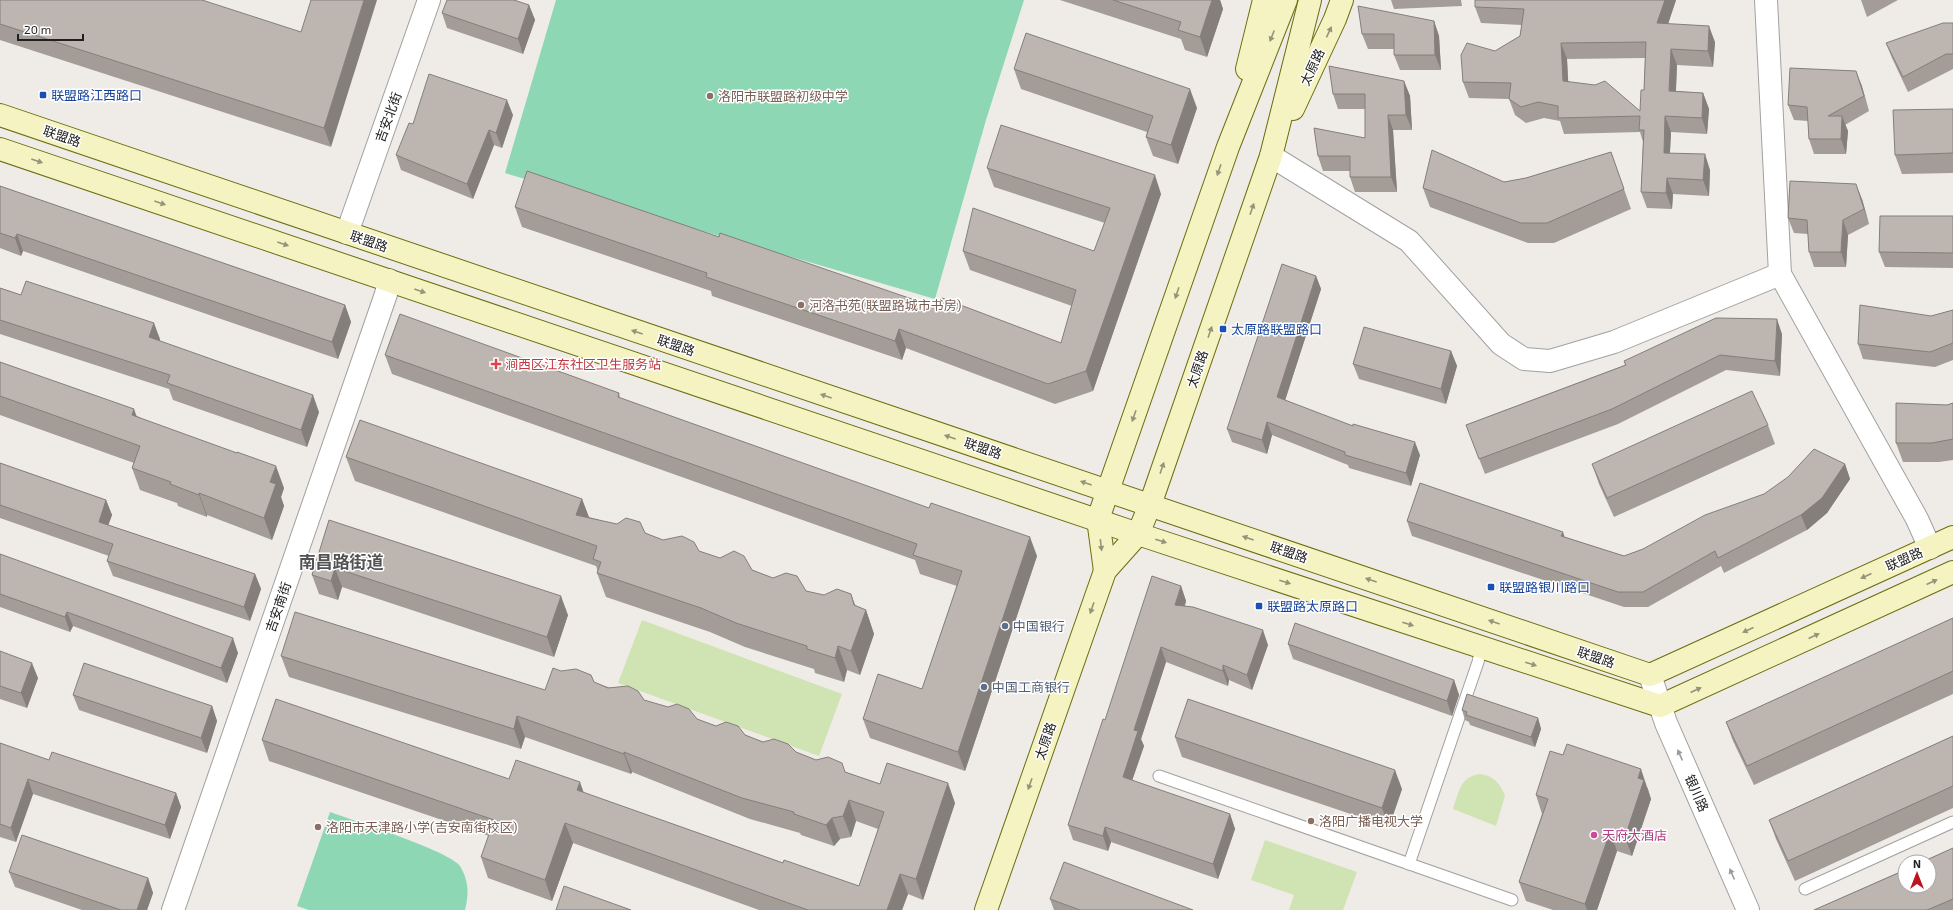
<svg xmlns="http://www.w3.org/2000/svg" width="1953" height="910" font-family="'Exo 2','Noto Sans SC',sans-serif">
  <rect width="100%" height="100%" fill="#efece7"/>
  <!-- grass -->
  <g fill="#cfe4b2">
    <polygon points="642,620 842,694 819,756 618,683"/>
    <path d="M1479,774C1493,775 1500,783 1505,796L1496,826L1453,809C1459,792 1460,777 1479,774Z"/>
    <polygon points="1265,840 1357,872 1343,910 1289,910 1294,895 1251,880"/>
  </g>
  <!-- pitch -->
  <g fill="#8dd7b5">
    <polygon points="556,0 1024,0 986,120 935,299 505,173"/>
    <path d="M330,812C352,820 450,851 460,866C469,881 469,894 465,910H309L297,906Z"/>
  </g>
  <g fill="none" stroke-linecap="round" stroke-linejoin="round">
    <defs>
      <g id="lane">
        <polyline points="1159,776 1512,900"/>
        <polyline points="1409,864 1478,662 1481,648"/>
        <polyline points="1805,889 1953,822"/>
      </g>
      <g id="street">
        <polyline points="1766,0 1780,274 1917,519 1930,548"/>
        <polyline points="1271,156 1409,241 1501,344 1524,359 1550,361 1614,342 1780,274"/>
        <polyline points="347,233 429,0"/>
        <polyline points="1650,675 1666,723 1748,910"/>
        <polyline points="173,910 386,294 389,280"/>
      </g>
      <g id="secondary">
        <polyline points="1247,69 1264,0"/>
        <polyline points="1293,109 1335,19 1342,0"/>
        <polyline points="0,115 1650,675 1953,537"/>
        <polyline points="0,149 1138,534 1660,706 1953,572"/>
        <polyline points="1105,571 1098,519 1228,147 1286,0"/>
        <polyline points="986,910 1105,571 1138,534 1150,505 1271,156 1310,0"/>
      </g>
    </defs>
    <!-- lane casing -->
    <use href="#lane" stroke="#a1a1a1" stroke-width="13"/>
    <!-- street casing -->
    <use href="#street" stroke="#a1a1a1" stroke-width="24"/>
    <!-- secondary casing -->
    <use href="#secondary" stroke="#6b6e0f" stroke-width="24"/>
    <!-- lane -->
    <use href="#lane" stroke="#fff" stroke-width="11"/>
    <!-- street -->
    <use href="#street" stroke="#fff" stroke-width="22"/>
    <!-- secondary -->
    <use href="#secondary" stroke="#f4f3c1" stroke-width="22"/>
  </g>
  <!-- wall -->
  <g fill="#a39c97" fill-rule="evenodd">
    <polygon points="0,0 301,32 331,147 0,40"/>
    <polygon points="1060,0 1220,0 1223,9 1207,57 1185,50 1181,39"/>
    <polygon points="1391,0 1461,0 1462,6 1394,9"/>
    <path d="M1475,0H1676L1668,24L1715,42L1713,67L1677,65L1676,91L1703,93L1709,109L1707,134L1671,132L1670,153L1710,170L1709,196L1673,194L1672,209L1647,208L1641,192L1643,142L1640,132L1564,134L1560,121L1544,118L1526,123L1515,115L1509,99L1469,98L1463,82L1495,51L1520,36L1522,25L1481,23L1475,7ZM1645,58L1644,90L1640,111L1568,81L1567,59Z"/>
    <polygon points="1861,0 1898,0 1867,17"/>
    <polygon points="529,5 535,20 523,54 447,28 442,13"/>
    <polygon points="1434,21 1439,36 1441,70 1400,70 1394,55 1394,49 1368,49 1362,34"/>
    <polygon points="1953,23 1953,69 1908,92 1892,58 1886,43"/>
    <polygon points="1014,69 1197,108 1178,164 1153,156 1146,137 1147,132 1021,89"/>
    <polygon points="1856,71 1869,111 1845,125 1848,131 1846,154 1814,154 1809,139 1808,121 1794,120 1788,105"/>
    <polygon points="1404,81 1410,96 1412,130 1393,130 1397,192 1355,192 1350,177 1350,171 1323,171 1318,156 1365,138 1365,109 1338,109 1333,94"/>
    <polygon points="1953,109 1953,173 1902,174 1895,155"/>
    <polygon points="513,115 502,148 494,145 473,199 401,170 396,155 413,124"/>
    <polygon points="1611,152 1631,209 1554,243 1528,243 1430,207 1423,188 1504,182 1526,178"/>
    <polygon points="987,168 1161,194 1093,391 1055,404 906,348 902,360 712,296 711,291 522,227 515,207 719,237 938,308 1061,343 1072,306 970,270 963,251 1094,251 1105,223 994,187"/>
    <polygon points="0,186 345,305 351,322 338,359 23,251 21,256 0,248"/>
    <polygon points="1862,199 1869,224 1848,235 1846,267 1814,267 1809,252 1808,234 1794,233 1788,218"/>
    <polygon points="1953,216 1953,268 1885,267 1879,252"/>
    <polygon points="1316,276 1321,289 1285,400 1420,455 1411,486 1349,468 1348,465 1272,435 1267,454 1232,442 1227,429"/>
    <polygon points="0,288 21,295 160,339 159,341 319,412 307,447 173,400 169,389 0,334"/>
    <polygon points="1953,310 1953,360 1935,367 1863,359 1858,344 1931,316"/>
    <polygon points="1782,334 1780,376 1726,370 1618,424 1485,474 1466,425 1625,365 1624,361"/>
    <polygon points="1451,351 1457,366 1446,404 1359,379 1353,364"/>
    <polygon points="385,355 619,393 620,398 1037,556 965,771 870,738 863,719 922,689 957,586 920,574 915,560 392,374"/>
    <polygon points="0,362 137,416 284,488 281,497 284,506 272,540 207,515 207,517 178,506 177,503 140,490 132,468 134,463 0,415"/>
    <polygon points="1953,403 1953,460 1939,462 1903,462 1896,443 1947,405"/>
    <polygon points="1768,425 1775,444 1614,517 1599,484 1592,464"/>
    <polygon points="346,457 582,499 589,517 645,533 663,540 752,570 806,591 855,606 866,610 874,634 860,675 847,670 844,682 815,673 814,669 745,647 710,632 606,597 597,573 598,572 596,566 355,481"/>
    <polygon points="0,463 106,500 112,515 108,525 255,574 261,589 250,621 113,576 107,561 109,556 0,518"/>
    <polygon points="1845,464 1850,479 1827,513 1807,530 1724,573 1721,566 1648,607 1624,607 1412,536 1407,521 1565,537 1624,556 1643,549 1764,494"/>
    <polygon points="329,520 568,615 554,657 342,587 338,600 319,594 312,575"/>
    <polygon points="0,554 238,653 227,683 73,626 70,632 0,607"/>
    <polygon points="1181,586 1186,601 1185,606 1268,645 1252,690 1229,680 1228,686 1166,662 1141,739 1144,746 1132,781 1230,814 1235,829 1218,879 1111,842 1108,851 1073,840 1068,825 1105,720"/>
    <polygon points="1953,618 1953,694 1754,785 1733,741 1726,722"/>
    <polygon points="1288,644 1454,680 1459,695 1452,716 1293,659"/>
    <polygon points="0,651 38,678 27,708 0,699"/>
    <polygon points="281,656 545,690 594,682 716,726 745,735 763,742 796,752 845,772 880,784 955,803 923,900 908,894 902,910 759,910 573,843 552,901 488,878 481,857 489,836 269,761 262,740 509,779 584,793 783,863 859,886 878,829 856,821 851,837 840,839 834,846 801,835 800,833 750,819 632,772 631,774 525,737 521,749 289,677"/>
    <polygon points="73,695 212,706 217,721 207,753 79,710"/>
    <polygon points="1462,710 1538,718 1541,729 1535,747 1470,725 1469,722 1465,720"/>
    <polygon points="1953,736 1953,808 1795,881 1776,839 1769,820"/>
    <polygon points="1175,737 1402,789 1389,827 1182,757"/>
    <polygon points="0,743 49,760 176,793 181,807 170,839 33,794 16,842 0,837"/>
    <polygon points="1563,755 1648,788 1648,789 1651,799 1632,856 1617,851 1597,910 1553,910 1526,901 1519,882 1542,814 1536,795"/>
    <polygon points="1953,848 1953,910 1814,910"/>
    <polygon points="9,872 148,878 153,893 147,910 82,910 15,887"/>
    <polygon points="1050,899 1193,910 1054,910"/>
  </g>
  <!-- shaded-wall -->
  <g fill="#847f7b">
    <polygon points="364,0 377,0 331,147 324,128"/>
    <polygon points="1212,0 1220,0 1223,9 1207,57 1200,37"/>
    <polygon points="1665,0 1676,0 1663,39 1657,23"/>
    <polygon points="529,5 535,20 523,54 518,39"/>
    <polygon points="1434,21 1439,36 1441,70 1435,55"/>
    <polygon points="1709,26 1715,42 1713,67 1708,51"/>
    <polygon points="1561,43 1567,59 1569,97 1563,81"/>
    <polygon points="1671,49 1677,65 1675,107 1669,91"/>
    <polygon points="1856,71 1862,86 1869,111 1864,96"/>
    <polygon points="1404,81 1410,96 1412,130 1406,115"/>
    <polygon points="1190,89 1197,108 1178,164 1171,145"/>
    <polygon points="1703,93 1709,109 1707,134 1702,118"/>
    <polygon points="507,100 513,115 502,148 496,133"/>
    <polygon points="1388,115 1393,130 1397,192 1391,177"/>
    <polygon points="1665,116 1671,132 1669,169 1664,153"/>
    <polygon points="1842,116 1848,131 1846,154 1841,139"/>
    <polygon points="489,130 494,145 473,199 467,184"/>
    <polygon points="1705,154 1710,170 1709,196 1703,180"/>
    <polygon points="1155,175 1161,194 1093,391 1086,371"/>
    <polygon points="1667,178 1673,194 1672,209 1666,193"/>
    <polygon points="1856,184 1862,199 1869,224 1864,209"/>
    <polygon points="1843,220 1848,235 1846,267 1841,252"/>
    <polygon points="17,234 23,251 21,256 15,238"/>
    <polygon points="1316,276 1321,289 1282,410 1277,397"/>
    <polygon points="345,305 351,322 338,359 332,342"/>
    <polygon points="1777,319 1782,334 1780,376 1775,361"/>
    <polygon points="154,323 160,339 155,354 149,337"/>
    <polygon points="899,329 906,348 902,360 895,341"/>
    <polygon points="1451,351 1457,366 1446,404 1441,389"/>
    <polygon points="313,395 319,412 307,447 301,430"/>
    <polygon points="134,409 142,431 132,415"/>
    <polygon points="1267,422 1272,435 1267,454 1262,440"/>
    <polygon points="1415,442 1420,455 1411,486 1406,473"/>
    <polygon points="1845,464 1850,479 1827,513 1807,530 1801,515"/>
    <polygon points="276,466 284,488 281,497 284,506 272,540 264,518 270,482"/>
    <polygon points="199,493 207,515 207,517 199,495"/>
    <polygon points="582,499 591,523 576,515"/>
    <polygon points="106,500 112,515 104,537 99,522"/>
    <polygon points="1563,532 1568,547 1561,536"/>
    <polygon points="1030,537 1037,556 965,771 958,752"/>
    <polygon points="335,568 342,587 338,600 331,581"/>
    <polygon points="255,574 261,589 250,621 244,607"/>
    <polygon points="1181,586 1186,601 1180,620 1175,605"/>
    <polygon points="851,594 860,618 866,610 874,634 860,675 851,651 854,605"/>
    <polygon points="561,596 568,615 554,657 547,637"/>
    <polygon points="67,612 73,626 70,632 65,617"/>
    <polygon points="1263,630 1268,645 1252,690 1247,675"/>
    <polygon points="233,638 238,653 227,683 221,668"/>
    <polygon points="838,646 847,670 844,682 835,658"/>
    <polygon points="1161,647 1166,662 1141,739 1144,746 1128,792 1123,777 1134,730"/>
    <polygon points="32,663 38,678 27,708 21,693"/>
    <polygon points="1223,665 1229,680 1228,686 1223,671"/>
    <polygon points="1454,680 1459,695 1452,716 1447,701"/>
    <polygon points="212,706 217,721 207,753 201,738"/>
    <polygon points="517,716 525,737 521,749 514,729"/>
    <polygon points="1538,718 1541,729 1535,747 1531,737"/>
    <polygon points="624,752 632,772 631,774 624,754"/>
    <polygon points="1641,769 1651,799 1632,856 1625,837 1638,778"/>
    <polygon points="1395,770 1402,789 1389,827 1382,808"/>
    <polygon points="28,779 33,794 16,842 11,828"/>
    <polygon points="580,782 587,802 577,790"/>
    <polygon points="948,783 955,803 923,900 916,879"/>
    <polygon points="176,793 181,807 170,839 165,825"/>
    <polygon points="849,800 856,821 851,837 843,816"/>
    <polygon points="1230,814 1235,829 1218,879 1213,864"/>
    <polygon points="832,818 840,839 834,846 826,825"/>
    <polygon points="565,823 573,843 552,901 545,880"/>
    <polygon points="1105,827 1111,842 1108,851 1103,836"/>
    <polygon points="1610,832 1617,851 1597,910 1587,910 1585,904"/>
    <polygon points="900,874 908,894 902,910 887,910"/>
    <polygon points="148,878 153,893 147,910 137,910"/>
  </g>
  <!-- building -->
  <g fill="#bdb5b0" stroke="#847f7b" fill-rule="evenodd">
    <polygon points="0,0 202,0 301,32 311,0 364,0 324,128 0,24"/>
    <polygon points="447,0 514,0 529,5 518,39 442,13"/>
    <polygon points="1113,0 1212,0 1200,37 1178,30 1181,22"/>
    <path d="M1475,0H1665L1657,23L1709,26L1708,51L1671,49L1669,91L1703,93L1702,118L1665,116L1664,153L1705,154L1703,180L1667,178L1666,193L1641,192L1644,130H1639L1640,116L1558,118V106L1538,102L1521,107L1509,99L1511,83L1463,82L1461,55L1467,43L1495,51L1520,36L1524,9L1475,7ZM1646,42L1644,90H1641L1640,111L1605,81L1595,85L1563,81L1561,43Z"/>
    <polygon points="1358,6 1434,21 1435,55 1394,55 1394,34 1362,34"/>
    <polygon points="1943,23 1953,23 1953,54 1946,54 1903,77 1886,43"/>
    <polygon points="1026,33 1190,89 1171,145 1146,137 1153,116 1014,69"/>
    <polygon points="1329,66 1404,81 1406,115 1388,115 1391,177 1350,177 1350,156 1318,156 1314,128 1365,138 1365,94 1333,94"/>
    <polygon points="1790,68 1856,71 1864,96 1828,116 1842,116 1841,139 1809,139 1807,107 1788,105"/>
    <polygon points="429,74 507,100 496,133 489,130 467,184 396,155 409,123 413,124"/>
    <polygon points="1953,109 1953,153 1895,155 1893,110"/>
    <polygon points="1001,125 1155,175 1086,371 1048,384 899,329 895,341 706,277 707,273 515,207 527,171 719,237 720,233 938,308 942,298 1061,343 1076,290 963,251 973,208 1094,251 1110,208 987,168"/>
    <polygon points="1432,150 1504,182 1526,178 1611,152 1624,189 1547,223 1521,223 1423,188"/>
    <polygon points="1790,181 1856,184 1864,209 1843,220 1841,252 1809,252 1807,220 1788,218"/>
    <polygon points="0,186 345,305 332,342 17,234 15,238 0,233"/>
    <polygon points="1880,216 1953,216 1953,253 1879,252"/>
    <polygon points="1282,264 1316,276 1277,397 1353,426 1353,424 1415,442 1406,473 1345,455 1345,452 1267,422 1262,440 1227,429"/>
    <polygon points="26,281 154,323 149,337 313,395 301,430 167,383 170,375 0,320 0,288 21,295"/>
    <polygon points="1860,305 1931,316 1953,310 1953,343 1930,352 1858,344"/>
    <polygon points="400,314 619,393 618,397 929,508 931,503 1030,537 958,752 863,719 878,674 922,689 962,571 913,555 917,544 385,355"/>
    <polygon points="1716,318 1777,319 1775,361 1720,355 1612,409 1479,459 1466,425 1626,365 1624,361"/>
    <polygon points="1364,327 1451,351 1441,389 1353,364"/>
    <polygon points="0,362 134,409 132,415 237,453 237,452 276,466 270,482 276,484 264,518 199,493 199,495 170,484 171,482 132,468 140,446 0,396"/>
    <polygon points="1752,391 1768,425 1607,498 1592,464"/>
    <polygon points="1896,403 1947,405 1953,403 1953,439 1932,443 1896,443"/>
    <polygon points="360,420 582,499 576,515 617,524 626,518 640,522 645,533 663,540 682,536 694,542 699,551 720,558 734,551 744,556 752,570 773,578 786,573 797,576 806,591 824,595 837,589 851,594 854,605 866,610 851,651 838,646 835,658 807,649 807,646 736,623 701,608 597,573 601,562 593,559 597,546 346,457"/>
    <polygon points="1814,449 1845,464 1822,498 1801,515 1718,558 1715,551 1643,592 1618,592 1407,521 1420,483 1563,532 1561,536 1624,556 1643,549 1705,515 1764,494 1788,477"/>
    <polygon points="0,463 106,500 99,522 255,574 244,607 107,561 113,544 0,505"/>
    <polygon points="329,520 561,596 547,637 335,568 331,581 312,575"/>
    <polygon points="0,554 233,638 221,668 67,612 65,617 0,594"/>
    <polygon points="1152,576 1181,586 1175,605 1193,607 1263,630 1247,675 1223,665 1223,671 1161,647 1134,730 1138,731 1123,777 1230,814 1213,864 1105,827 1103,836 1068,825 1103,719 1105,720"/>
    <polygon points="295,612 545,690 553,668 561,671 576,669 591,675 594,682 608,688 628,686 638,691 644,700 668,707 677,704 689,709 697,719 716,726 726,722 738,726 745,735 763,742 774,739 788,744 796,752 816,760 828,757 842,763 845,772 880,784 887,763 948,783 916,879 900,874 887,910 808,910 565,823 545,880 481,857 494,820 262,740 276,699 509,779 516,760 580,782 577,790 783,863 784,860 859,886 884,812 849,800 843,816 832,818 826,825 794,814 794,812 742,798 624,752 624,754 517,716 514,729 281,656"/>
    <polygon points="1953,618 1953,671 1747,766 1726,722"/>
    <polygon points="1295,623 1454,680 1447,701 1288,644"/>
    <polygon points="0,651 32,663 21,693 0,686"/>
    <polygon points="84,663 212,706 201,738 73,695"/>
    <polygon points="1467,694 1538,718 1531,737 1466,715 1467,712 1462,710"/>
    <polygon points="1188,699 1395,770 1382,808 1175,737"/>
    <polygon points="1953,736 1953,786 1788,861 1769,820"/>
    <polygon points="0,743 49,760 52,752 176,793 165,825 28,779 11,828 0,824"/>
    <polygon points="1567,744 1641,769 1638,778 1644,780 1625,837 1610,832 1585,904 1519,882 1548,799 1536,795 1550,751 1563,755"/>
    <polygon points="22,835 148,878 137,910 121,910 9,872"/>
    <polygon points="1953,848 1953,899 1927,910 1814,910 1905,870 1905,886 1929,886 1929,862 1922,862"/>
    <polygon points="1064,862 1193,910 1080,910 1050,899"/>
    <polygon points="564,886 631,910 556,910"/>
  </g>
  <!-- one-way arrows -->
  <defs><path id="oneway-solid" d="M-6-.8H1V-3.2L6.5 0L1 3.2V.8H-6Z"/></defs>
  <g fill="#959479">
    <use href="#oneway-solid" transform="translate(1329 32) rotate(-65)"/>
    <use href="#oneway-solid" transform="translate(1272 36) rotate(112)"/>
    <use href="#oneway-solid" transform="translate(37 161) rotate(19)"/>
    <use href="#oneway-solid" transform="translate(1219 170) rotate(109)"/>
    <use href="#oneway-solid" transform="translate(160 203) rotate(19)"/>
    <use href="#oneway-solid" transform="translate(1252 209) rotate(-71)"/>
    <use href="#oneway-solid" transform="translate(283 244) rotate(19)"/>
    <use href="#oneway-solid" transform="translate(420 291) rotate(19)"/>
    <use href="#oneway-solid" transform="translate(1177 293) rotate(109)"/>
    <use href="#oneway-solid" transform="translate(637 332) rotate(-161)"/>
    <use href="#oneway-solid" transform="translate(1210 332) rotate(-71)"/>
    <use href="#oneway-solid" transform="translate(826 396) rotate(-161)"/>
    <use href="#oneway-solid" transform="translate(1134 416) rotate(109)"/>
    <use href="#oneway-solid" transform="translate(950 437) rotate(-161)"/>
    <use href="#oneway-solid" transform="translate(1162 468) rotate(-71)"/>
    <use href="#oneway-solid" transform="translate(1086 483) rotate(-161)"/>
    <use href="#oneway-solid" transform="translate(1248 538) rotate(-161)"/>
    <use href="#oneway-solid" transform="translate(1161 541) rotate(18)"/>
    <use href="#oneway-solid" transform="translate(1101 545) rotate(83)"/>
    <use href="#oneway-solid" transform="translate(1866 576) rotate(156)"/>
    <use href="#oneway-solid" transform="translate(1371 580) rotate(-161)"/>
    <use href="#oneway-solid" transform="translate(1285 582) rotate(18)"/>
    <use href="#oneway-solid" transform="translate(1932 582) rotate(-25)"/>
    <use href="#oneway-solid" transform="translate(1092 608) rotate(109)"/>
    <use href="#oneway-solid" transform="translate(1494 622) rotate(-161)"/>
    <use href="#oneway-solid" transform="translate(1408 624) rotate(18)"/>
    <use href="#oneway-solid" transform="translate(1748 630) rotate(156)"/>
    <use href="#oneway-solid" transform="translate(1814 636) rotate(-25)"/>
    <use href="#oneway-solid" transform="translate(1531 664) rotate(18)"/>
    <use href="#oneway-solid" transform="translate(1696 690) rotate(-25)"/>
    <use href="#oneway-solid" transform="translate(1030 784) rotate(109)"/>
  </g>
  <g fill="#9b9b9b">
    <use href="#oneway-solid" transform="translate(1680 755) rotate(-114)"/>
    <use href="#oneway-solid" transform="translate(1732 874) rotate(-114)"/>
  </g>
  <!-- markers -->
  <g fill="#1a4fb4" stroke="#fff" stroke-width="1.5">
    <rect x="39" y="91" width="8" height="8" rx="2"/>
    <rect x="1219" y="325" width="8" height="8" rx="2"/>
    <rect x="1487" y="583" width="8" height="8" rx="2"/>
    <rect x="1255" y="602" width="8" height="8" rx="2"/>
  </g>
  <g fill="#8d6e63" stroke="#fff" stroke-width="1.5">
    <circle cx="710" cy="96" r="4"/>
    <circle cx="801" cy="305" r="4"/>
    <circle cx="1311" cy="821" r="4"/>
    <circle cx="318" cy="827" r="4"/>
  </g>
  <path fill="#e0444e" stroke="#fff" stroke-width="1.5" d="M494 358h4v4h4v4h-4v4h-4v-4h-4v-4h4z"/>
  <g fill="#5c6f8a" stroke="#fff" stroke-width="1.5">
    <circle cx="1005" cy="626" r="4"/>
    <circle cx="984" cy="687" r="4"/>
  </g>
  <circle fill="#d1479c" stroke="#fff" stroke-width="1.5" cx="1594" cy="835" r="4"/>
  <g text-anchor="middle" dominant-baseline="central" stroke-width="3" stroke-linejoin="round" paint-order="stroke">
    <!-- street labels -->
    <g font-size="13" fill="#202020" stroke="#fff">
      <text transform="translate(1312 67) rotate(-65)">太原路</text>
      <text transform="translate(388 117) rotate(-70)">吉安北街</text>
      <text transform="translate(62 136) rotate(19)">联盟路</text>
      <text transform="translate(369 241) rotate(19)">联盟路</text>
      <text transform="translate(676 345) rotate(19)">联盟路</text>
      <text transform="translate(1197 369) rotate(-71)">太原路</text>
      <text transform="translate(983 448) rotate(19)">联盟路</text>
      <text transform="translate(1289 552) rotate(19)">联盟路</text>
      <text transform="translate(1904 559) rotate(-24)">联盟路</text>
      <text transform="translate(278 607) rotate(-71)">吉安南街</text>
      <text transform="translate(1596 657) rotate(19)">联盟路</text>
      <text transform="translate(1045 741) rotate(-71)">太原路</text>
      <text transform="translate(1697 793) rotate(66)">银川路</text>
    </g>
    <!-- transit labels -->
    <g font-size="13" fill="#164399" stroke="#fff" text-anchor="start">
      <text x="51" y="95">联盟路江西路口</text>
      <text x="1231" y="329">太原路联盟路口</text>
      <text x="1499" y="587">联盟路银川路口</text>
      <text x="1267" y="606">联盟路太原路口</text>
    </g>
    <!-- education labels -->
    <g font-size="13" fill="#785e54" stroke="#fff" text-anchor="start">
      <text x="718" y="96">洛阳市联盟路初级中学</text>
      <text x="809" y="305">河洛书苑(联盟路城市书房)</text>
      <text x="1319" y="821">洛阳广播电视大学</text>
      <text x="326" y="827">洛阳市天津路小学(吉安南街校区)</text>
    </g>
    <!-- health labels -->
    <g font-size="13" fill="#be3a42" stroke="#fff" text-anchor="start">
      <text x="505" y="364">涧西区江东社区卫生服务站</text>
    </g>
    <!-- service labels -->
    <g font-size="13" fill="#4e5e75" stroke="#fff" text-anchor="start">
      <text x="1013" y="626">中国银行</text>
      <text x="992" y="687">中国工商银行</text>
    </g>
    <!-- hotel labels -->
    <g font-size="13" fill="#b23c85" stroke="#fff" text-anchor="start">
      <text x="1602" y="835">天府大酒店</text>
    </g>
    <!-- district labels -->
    <g font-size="17" font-weight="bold" fill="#535353" stroke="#fff">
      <text x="341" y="561">南昌路街道</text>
    </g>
  </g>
  <!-- north arrow -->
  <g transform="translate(1917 874)"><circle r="19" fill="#ffffff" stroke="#a6a6a6"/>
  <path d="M0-3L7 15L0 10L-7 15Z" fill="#bd1320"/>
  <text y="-6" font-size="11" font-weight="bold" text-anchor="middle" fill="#202020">N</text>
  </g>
  <!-- scale -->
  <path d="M18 34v6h65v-6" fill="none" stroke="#202020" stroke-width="2"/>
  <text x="24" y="34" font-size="12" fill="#202020" stroke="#ffffff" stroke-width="3" paint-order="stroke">20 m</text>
</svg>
